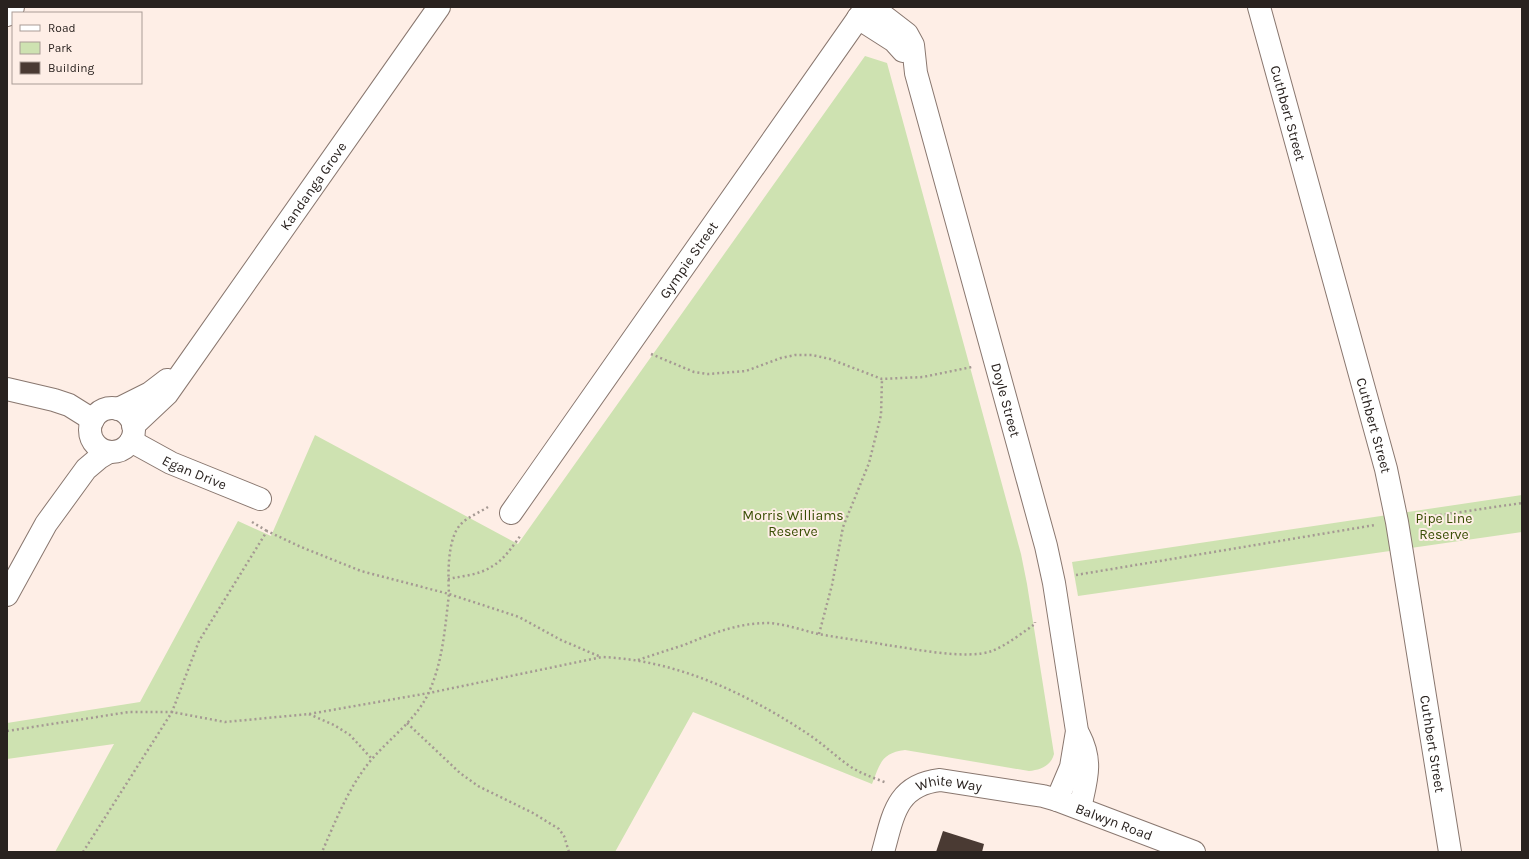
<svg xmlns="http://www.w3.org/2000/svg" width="1529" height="859" font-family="Karla,sans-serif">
  <rect width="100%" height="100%" fill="#feeee6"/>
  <!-- green -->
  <g fill="#cee2b1">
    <path d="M865,56L887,63L1021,554L1027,584L1054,754C1051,766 1040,770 1029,771L905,750C881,753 880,764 872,784L693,712L615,852H55L114,744L7,759V723L140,702L238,521L271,536L315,435L518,544Z"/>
    <polygon points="1522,495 1522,532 1078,596 1072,562"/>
  </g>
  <!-- building -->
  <polygon fill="#4a3a33" points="943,831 984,844 982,852 936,852"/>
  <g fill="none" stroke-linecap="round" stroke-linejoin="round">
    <defs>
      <g id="street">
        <path id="s1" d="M872,7L907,34L913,45L916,73L1046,546L1054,583L1077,731L1071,767L1057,800"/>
        <path id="s2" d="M1259,7L1386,469L1397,522L1450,852"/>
        <polyline points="7,15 13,7"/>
        <polyline points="858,18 894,41 903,51"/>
        <polyline points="7,389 54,400 69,405 93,420"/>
        <circle cx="112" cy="430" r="22"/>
        <polyline points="118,409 150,393 167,380"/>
        <path id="s3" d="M133,426L167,394L439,7"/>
        <path id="s4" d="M131,441L171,463L260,499"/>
        <path id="s5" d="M511,513L866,7"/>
        <polyline points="7,595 46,524 86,469 99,458 109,452"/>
        <path d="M1079,735C1093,762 1086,780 1080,808"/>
        <path id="s6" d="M883,852C893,816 896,785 940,780L1043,796L1057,800L1194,852"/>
      </g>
    </defs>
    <!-- street casing -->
    <use href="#street" stroke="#89776f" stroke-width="24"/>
    <!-- path -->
    <g stroke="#a59993" stroke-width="2.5" stroke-dasharray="2 3" stroke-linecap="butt">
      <polyline points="651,354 694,372 708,374 746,371 781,358 795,355 812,355 830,359 882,379 923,377 972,367"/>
      <path d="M488,507C480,512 468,517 461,524C447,538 448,575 449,594L519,617L561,640L601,657"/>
      <polyline points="1420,518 1522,503"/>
      <polyline points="252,522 267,531"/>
      <polyline points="1076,575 1375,525"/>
      <path d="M448,579C462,576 479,575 491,567C504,560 512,547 521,535"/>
      <polyline points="819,634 832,585 843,527 869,463 881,415 882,379"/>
      <path d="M638,660C653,655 668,650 684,645C711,634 737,623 768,623C785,624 802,630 818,634C841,638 864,641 887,645C915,649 966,660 992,651C1007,645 1022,633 1035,624V622"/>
      <polyline points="309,714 334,725 350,735 372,759"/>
      <polyline points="407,723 460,773 478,786 533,813 559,829 564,836 569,852"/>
      <path d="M7,731L129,712H172L225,722L309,714L429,693L602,657C675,660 744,692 805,732C821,742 835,756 851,767C862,774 874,778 887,783"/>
      <path d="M83,852L172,712L199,641L267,531L301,547L361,571L449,594C445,627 443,661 429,692C417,719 391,737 372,759C349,786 336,820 322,852"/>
    </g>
    <!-- street -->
    <use href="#street" stroke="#fff" stroke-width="22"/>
  </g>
  <g text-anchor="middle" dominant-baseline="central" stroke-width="4" stroke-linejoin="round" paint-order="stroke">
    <!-- street labels -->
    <g font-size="14" fill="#29221f" stroke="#feeee6">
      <text stroke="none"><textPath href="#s2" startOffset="110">Cuthbert Street</textPath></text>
      <text stroke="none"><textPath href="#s3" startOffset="301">Kandanga Grove</textPath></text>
      <text stroke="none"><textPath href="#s5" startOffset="309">Gympie Street</textPath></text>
      <text stroke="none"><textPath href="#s1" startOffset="424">Doyle Street</textPath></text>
      <text stroke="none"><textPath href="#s2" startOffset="434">Cuthbert Street</textPath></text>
      <text stroke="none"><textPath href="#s4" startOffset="71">Egan Drive</textPath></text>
      <text stroke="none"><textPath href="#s2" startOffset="758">Cuthbert Street</textPath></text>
      <text stroke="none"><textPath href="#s6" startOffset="109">White Way</textPath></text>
      <text stroke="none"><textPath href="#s6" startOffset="280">Balwyn Road</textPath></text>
    </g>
    <!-- park labels -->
    <g font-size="14" fill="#394e04" stroke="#feeee6">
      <text x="793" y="515">Morris Williams<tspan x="793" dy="16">Reserve</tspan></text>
      <text x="1444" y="518">Pipe Line<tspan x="1444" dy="16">Reserve</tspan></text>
    </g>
  </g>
  <!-- border -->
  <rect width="1529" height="859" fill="none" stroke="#29221f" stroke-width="16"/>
  <!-- legend -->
  <rect x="12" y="12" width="130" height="72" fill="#feeee6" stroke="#a99c96"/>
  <rect x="20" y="25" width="20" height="6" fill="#ffffff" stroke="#a99c96"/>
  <text x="48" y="32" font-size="12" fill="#29221f">Road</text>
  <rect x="20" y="42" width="20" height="12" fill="#cee2b1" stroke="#a99c96"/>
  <text x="48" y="52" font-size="12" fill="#29221f">Park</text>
  <rect x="20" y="62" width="20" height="12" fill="#4a3a33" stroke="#a99c96"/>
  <text x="48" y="72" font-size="12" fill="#29221f">Building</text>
</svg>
